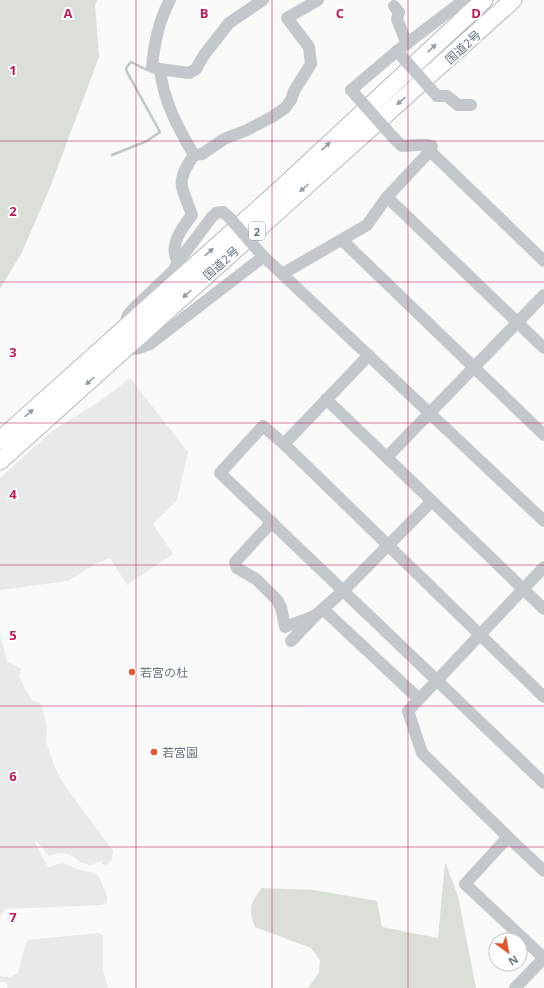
<svg xmlns="http://www.w3.org/2000/svg" width="544" height="988" font-family="'Open Sans','Noto Sans JP',sans-serif">
  <rect width="100%" height="100%" fill="#fafaf8"/>
  <!-- built -->
  <g fill="#e8e9e9">
    <polygon points="130,378 188,452 177,500 153,524 173,554 127,585 110,558 97,563 68,581 0,590 0,478 52,431 99,402"/>
    <polygon points="0,634 7,661 21,669 19,677 32,701 39,702 43,710 47,727 46,741 55,768 65,786 113,851 112,859 107,865 102,864 102,861 90,865 80,862 69,854 58,853 49,856 36,840 34,841 48,867 62,863 80,870 94,873 99,877 107,896 107,903 101,905 6,909 0,917"/>
    <polygon points="98,933 103,935 103,970 108,988 7,988 8,985 5,982 0,982 0,976 10,977 18,973 27,940"/>
  </g>
  <!-- green -->
  <g fill="#dadfd7">
    <polygon points="0,0 97,0 95,5 99,57 49,190 22,252 0,289"/>
    <path d="M445,862L458,896L476,988H308L319,973L320,960L311,948L255,927C248,909 250,903 262,888L314,890L377,901L382,927L438,938Z"/>
  </g>
  <g fill="none" stroke-linecap="round" stroke-linejoin="round">
    <!-- stream -->
    <polyline stroke="#bbc7cb" stroke-width="2.5" points="112,155 147,141 160,132 127,72 126,68 131,62 147,70 147,67"/>
    <defs>
      <g id="highway">
        <polyline points="0,440 276,193 484,0"/>
        <polyline points="0,461 513,0"/>
      </g>
    </defs>
    <!-- highway casing -->
    <use href="#highway" stroke="#b4b9bd" stroke-width="19"/>
    <!-- minor -->
    <g stroke="#c3c8cc" stroke-width="12">
      <polyline points="394,6 399,12 397,19 407,44"/>
      <path d="M160,69L152,67C154,44 159,20 170,0"/>
      <polyline points="351,90 397,51 464,0"/>
      <polyline points="437,96 447,96 458,105 471,105"/>
      <path d="M392,136L402,146C413,146 421,143 432,146L430,151"/>
      <polyline points="194,155 202,154 224,139 247,130 272,117 285,108 291,100 294,91 311,64 309,47 287,18 318,0"/>
      <path d="M194,155C178,128 163,100 160,69L189,73L196,69L204,55L229,23L263,0"/>
      <polyline points="387,197 544,348"/>
      <polyline points="342,240 544,435"/>
      <polyline points="262,255 544,521"/>
      <path d="M178,262C168,246 182,228 192,215C182,186 174,184 194,155"/>
      <polyline points="282,274 367,225 387,197 430,151 544,261"/>
      <polyline points="124,327 128,315 135,307 174,270 178,262 211,218 216,213 223,212"/>
      <polyline points="125,350 139,348 150,344 263,257"/>
      <polyline points="369,355 284,444 263,426 220,473 544,783"/>
      <polyline points="326,399 544,609"/>
      <polyline points="284,444 544,697"/>
      <polyline points="387,457 544,295"/>
      <polyline points="272,522 235,562 237,568 256,579 277,600 281,607 285,627 314,616"/>
      <polyline points="544,567 408,711 422,753 508,837 465,884 544,958"/>
      <polyline points="324,610 419,699"/>
      <polyline points="291,641 316,615 344,590 432,501"/>
      <polyline points="508,837 544,871"/>
      <polyline points="515,988 544,958"/>
    </g>
    <!-- highway -->
    <use href="#highway" stroke="#fff" stroke-width="17"/>
    <!-- minor-bridge -->
    <g stroke="#c3c8cc" stroke-width="12">
      <polyline points="397,51 437,96"/>
      <polyline points="351,90 392,136"/>
      <polyline points="223,212 229,217 262,255"/>
    </g>
  </g>
  <!-- one-way arrows -->
  <defs><path id="oneway-solid" d="M-6-.8H1V-3.2L6.5 0L1 3.2V.8H-6Z"/></defs>
  <g fill="#939fa8">
    <use href="#oneway-solid" transform="translate(432 48) rotate(-43)"/>
    <use href="#oneway-solid" transform="translate(401 101) rotate(138)"/>
    <use href="#oneway-solid" transform="translate(326 146) rotate(-43)"/>
    <use href="#oneway-solid" transform="translate(304 188) rotate(138)"/>
    <use href="#oneway-solid" transform="translate(209 252) rotate(-42)"/>
    <use href="#oneway-solid" transform="translate(187 294) rotate(138)"/>
    <use href="#oneway-solid" transform="translate(90 381) rotate(138)"/>
    <use href="#oneway-solid" transform="translate(29 413) rotate(-42)"/>
  </g>
  <!-- grid -->
  <path fill="none" stroke="#c2185b" stroke-width="1" stroke-opacity="0.55" d="M136,0V988M272,0V988M408,0V988M0,141H544M0,282H544M0,423H544M0,565H544M0,706H544M0,847H544"/>
  <!-- markers -->
  <g fill="#e4572e" stroke="#fff" stroke-width="1.5">
    <circle cx="132" cy="672" r="4"/>
    <circle cx="154" cy="752" r="4"/>
  </g>
  <g text-anchor="middle" dominant-baseline="central" stroke-width="4" stroke-linejoin="round" paint-order="stroke">
    <!-- shield labels -->
    <rect fill="#fff" stroke="#939fa8" stroke-width="1" x="249" y="222" width="16" height="18" rx="3"/>
    <g font-size="11" font-weight="bold" fill="#657683">
      <text x="257" y="231">2</text>
    </g>
    <!-- street labels -->
    <g font-size="12" fill="#657683" stroke="#fff">
      <text transform="translate(463 47) rotate(-42)">国道2号</text>
      <text transform="translate(221 263) rotate(-42)">国道2号</text>
    </g>
    <!-- poi labels -->
    <g font-size="12" fill="#657683" stroke="#fff" text-anchor="start">
      <text x="140" y="672">若宮の杜</text>
      <text x="162" y="752">若宮園</text>
    </g>
  </g>
  <g font-size="13" text-anchor="middle" font-weight="bold" fill="#c2185b" stroke="#fff" stroke-width="4" stroke-linejoin="round" paint-order="stroke">
    <text x="68" y="18">A</text>
    <text x="204" y="18">B</text>
    <text x="340" y="18">C</text>
    <text x="476" y="18">D</text>
    <text x="13" y="75">1</text>
    <text x="13" y="216">2</text>
    <text x="13" y="357">3</text>
    <text x="13" y="499">4</text>
    <text x="13" y="640">5</text>
    <text x="13" y="781">6</text>
    <text x="13" y="922">7</text>
  </g>
  <!-- north arrow -->
  <g transform="translate(508 952) rotate(148)"><circle r="19" fill="#ffffff" stroke="#c1c8cd"/>
  <path d="M0-3L7 15L0 10L-7 15Z" fill="#e4572e"/>
  <text y="-6" font-size="11" font-weight="bold" text-anchor="middle" fill="#657683">N</text>
  </g>
</svg>
